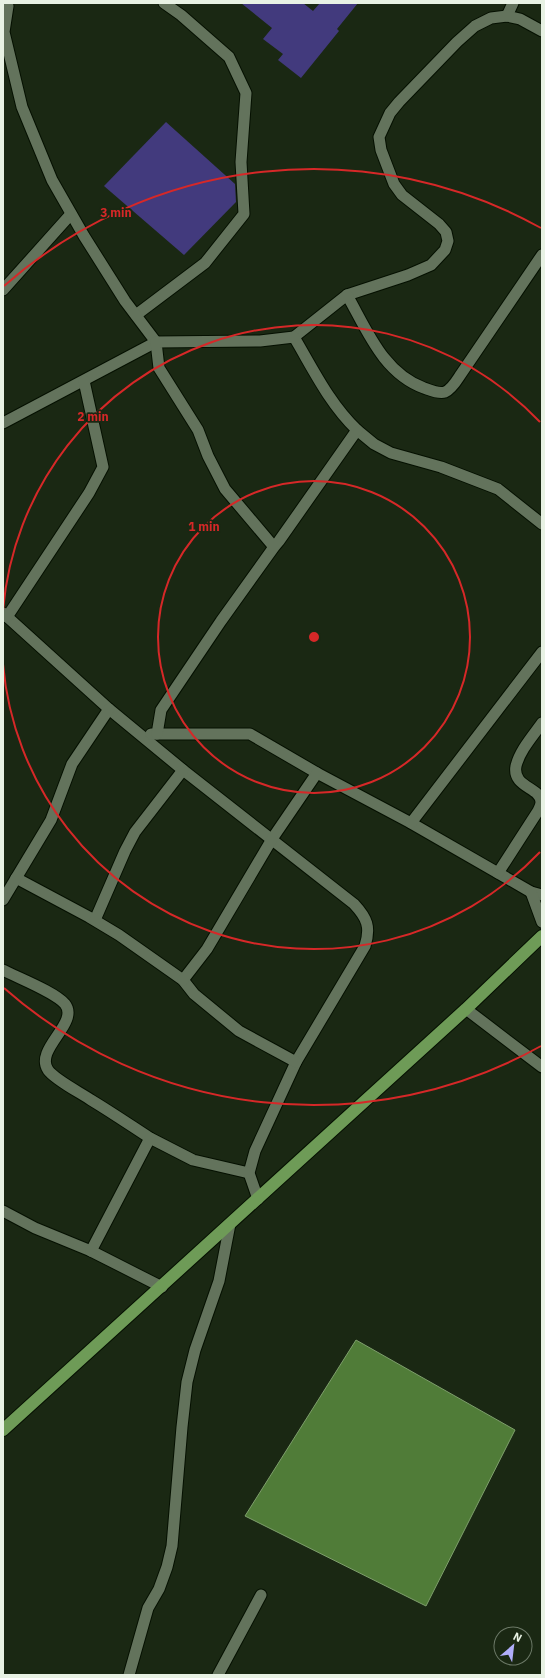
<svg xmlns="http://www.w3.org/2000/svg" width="545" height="1678" font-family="'IBM Plex Sans',sans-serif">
  <rect width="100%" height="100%" fill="#1a2813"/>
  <!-- water -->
  <polygon fill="#507c38" stroke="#7e9f6c" points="356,1340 515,1430 426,1606 245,1516"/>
  <!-- building -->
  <g fill="#423a7d">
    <polygon points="241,3 303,3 313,11 320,3 358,3 337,29 339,31 301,78 278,60 283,54 263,39 272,28"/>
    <polygon points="166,122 235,184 236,202 184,255 104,186"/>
  </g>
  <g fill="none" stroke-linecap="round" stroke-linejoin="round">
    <defs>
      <g id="street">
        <polyline points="507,16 513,3"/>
        <polyline points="3,290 71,214"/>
        <polyline points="347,295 408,275 431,265 445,250 448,241 446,232 439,224 402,195 394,184 381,150 379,137 390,113 399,102 457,42 475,26 491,18 507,16 520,19 542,31"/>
        <polyline points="136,315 205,263 244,214 241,162 246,93 229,57 181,15 164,3"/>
        <path d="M294,337L347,295C367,330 383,373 424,388C430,390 438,394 445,392C452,389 457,380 461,374L542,255"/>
        <polyline points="3,423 156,342 125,301 84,236 52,180 22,107 4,32 8,6"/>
        <polyline points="357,430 374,444 391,453 441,467 498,489 542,524"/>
        <path d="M3,613L109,709L183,770L354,904C367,918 371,927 365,946L296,1062L255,1151L249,1173L258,1199"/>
        <polyline points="7,617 89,493 103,467 84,381"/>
        <polyline points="151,734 250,734 317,773 411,823 531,892 542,895"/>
        <path d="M157,734L161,710L221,621L274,547L279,541L357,430C329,403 313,369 294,337L260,341L156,342L159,368L198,430L208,456L225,489L274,547"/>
        <polyline points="411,823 542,652"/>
        <path d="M498,873L538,811C539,809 541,805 541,802C541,787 512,788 516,766C520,750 533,736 542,723"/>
        <polyline points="16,878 89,917 119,935 183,980 194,994 239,1031 296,1062"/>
        <polyline points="531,892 542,922"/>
        <polyline points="3,900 51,820 72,764 109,709"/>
        <polyline points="95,920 125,851 135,832 183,770"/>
        <path d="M3,970C18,978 55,992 65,1004C80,1023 34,1049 48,1070C55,1080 81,1093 91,1100C111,1112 130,1125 150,1138"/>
        <polyline points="183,980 207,949 272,839 317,773"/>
        <polyline points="466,1009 542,1067"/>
        <polyline points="3,1211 35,1228 91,1251 162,1287"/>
        <polyline points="91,1251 150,1138 193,1160 249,1173"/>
        <polyline points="129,1675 148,1608 159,1589 167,1567 172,1546 182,1427 187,1382 195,1350 219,1281 230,1224"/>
        <polyline points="218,1675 261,1595"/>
      </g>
      <polyline id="primary" points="3,1430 466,1009 542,936"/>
    </defs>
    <!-- street casing -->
    <use href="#street" stroke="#051001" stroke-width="13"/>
    <!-- primary casing -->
    <use href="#primary" stroke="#051001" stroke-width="14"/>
    <!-- street -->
    <use href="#street" stroke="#63735c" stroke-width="11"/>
    <!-- primary -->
    <use href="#primary" stroke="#6e9b57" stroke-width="12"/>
  </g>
  <!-- distance rings -->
  <g fill="none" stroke="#d62828" stroke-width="2">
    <circle cx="314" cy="637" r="156"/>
    <path d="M540 852A312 312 0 0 1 3 664M3 610A312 312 0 0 1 540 422"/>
    <path d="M541 1046A468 468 0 0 1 4 988M4 286A468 468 0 0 1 541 228"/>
  </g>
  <circle cx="314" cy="637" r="6" fill="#d62828" stroke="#1a2813" stroke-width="2"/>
  <g font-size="12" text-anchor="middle" font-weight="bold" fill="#d62828" stroke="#1a2813" stroke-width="3.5" stroke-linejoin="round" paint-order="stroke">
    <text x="116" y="217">3 min</text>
    <text x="93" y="421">2 min</text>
    <text x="204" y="531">1 min</text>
  </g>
  <!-- border -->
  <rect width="545" height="1678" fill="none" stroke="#e8f2e4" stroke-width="8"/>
  <!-- north arrow -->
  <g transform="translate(513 1646) rotate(28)"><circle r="19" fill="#1a2813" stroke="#6c7967"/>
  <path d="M0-3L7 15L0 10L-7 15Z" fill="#b0aefa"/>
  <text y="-6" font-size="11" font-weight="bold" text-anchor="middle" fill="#e8f2e4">N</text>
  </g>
</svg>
